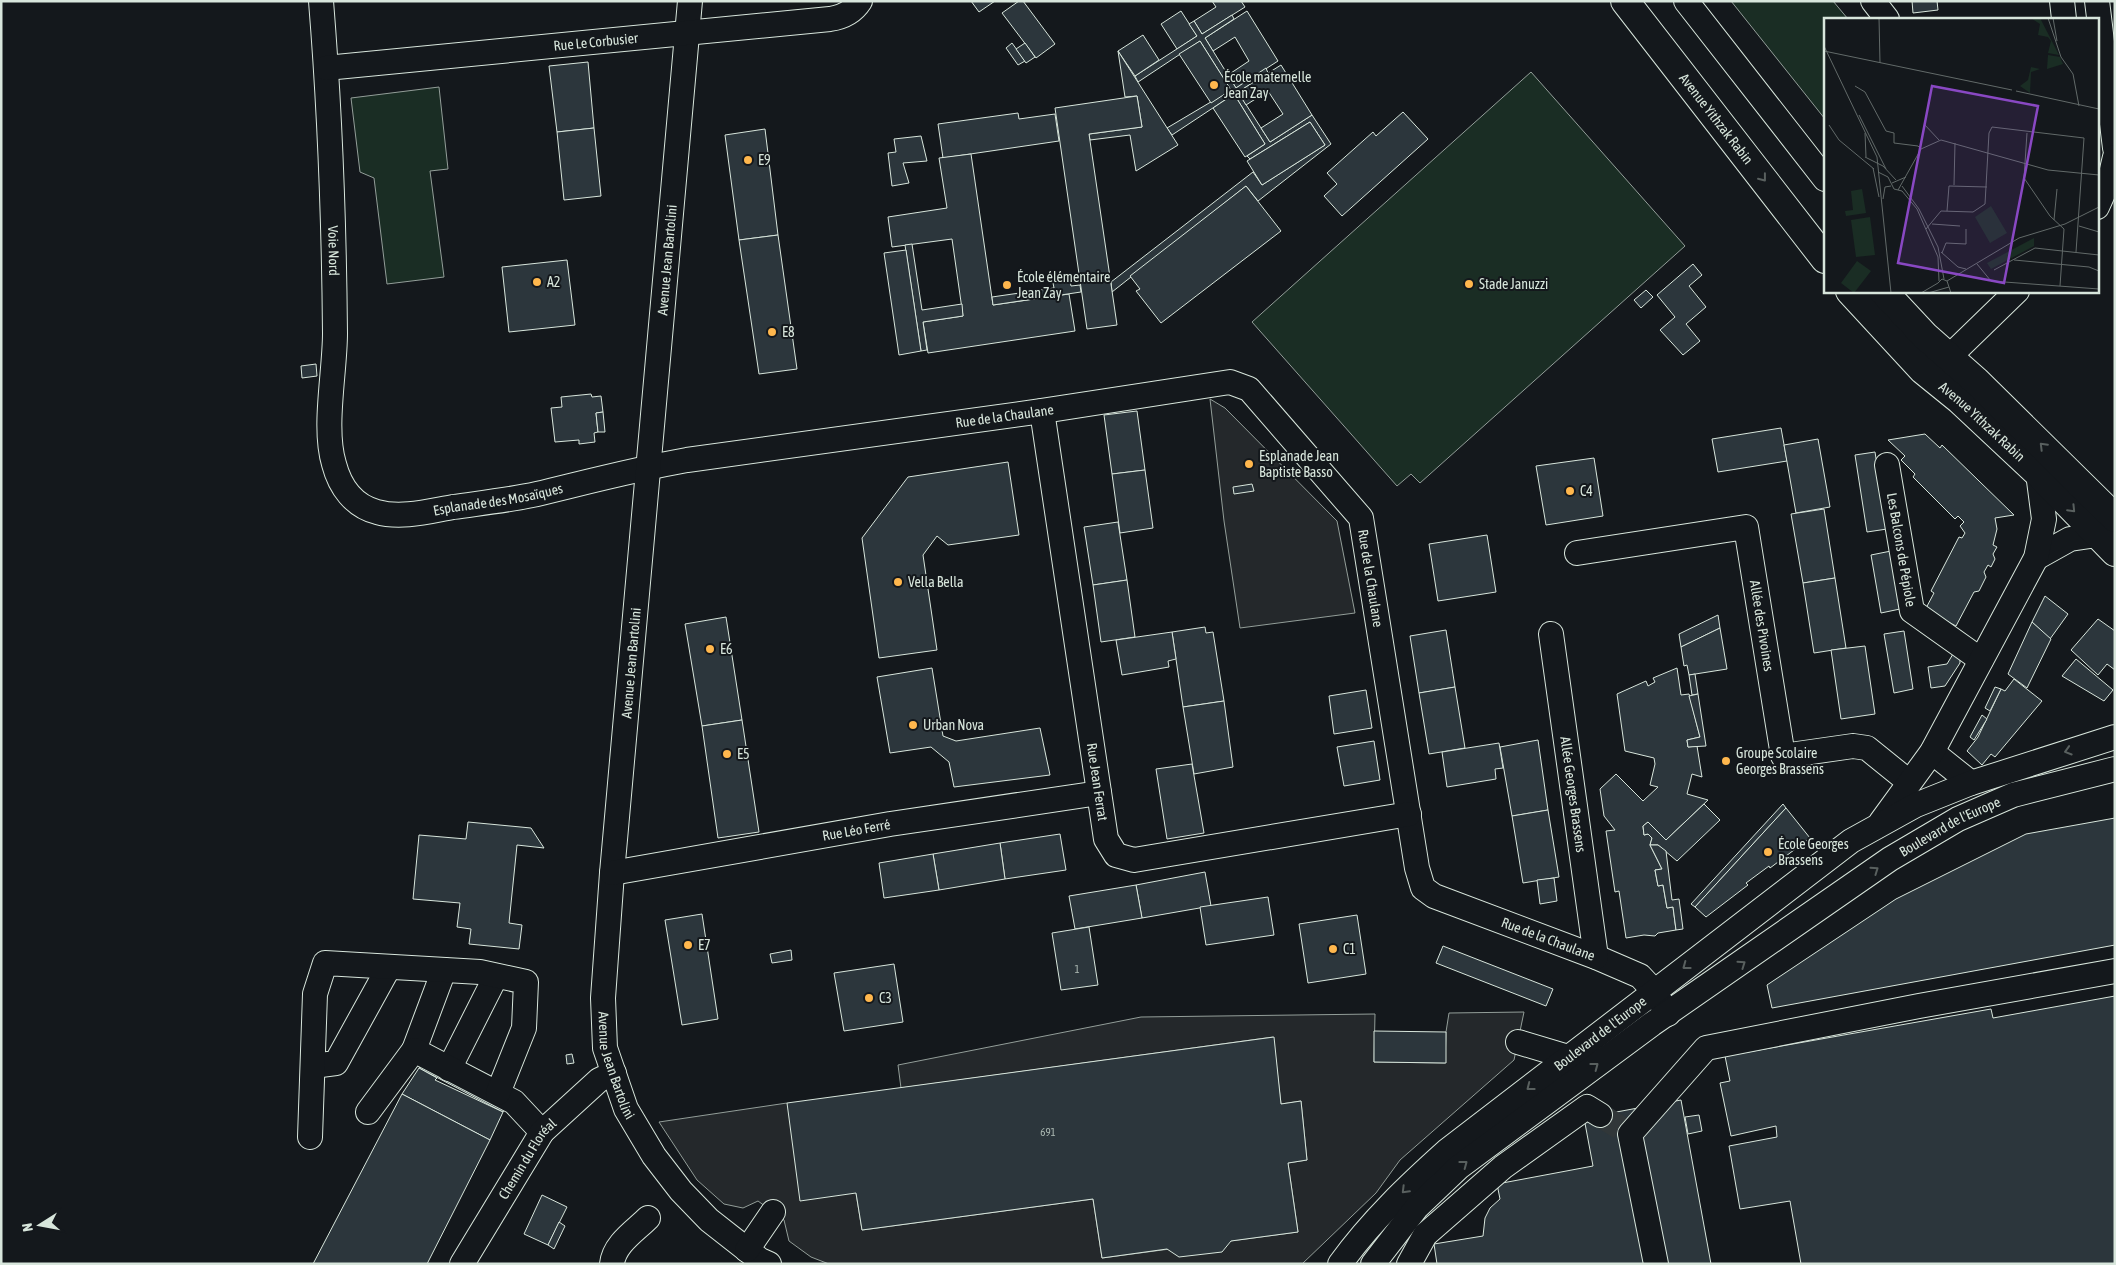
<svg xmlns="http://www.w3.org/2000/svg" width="2116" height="1265" font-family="'Asap Condensed',sans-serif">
  <rect width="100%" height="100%" fill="#14181c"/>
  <!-- green -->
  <g fill="#1a2d24" stroke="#939e99">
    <polygon points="1731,1 1833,1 1848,19 1825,19 1825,119"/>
    <polygon points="1531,72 1685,246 1420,483 1411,474 1397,486 1252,322"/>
    <polygon points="439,87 448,169 430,171 444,277 387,284 374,178 360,172 351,98"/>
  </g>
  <!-- parking -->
  <g fill="#24282b" stroke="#939e99">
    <polygon points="1210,399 1225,408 1337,521 1355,613 1240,628 1224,521"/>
    <polygon points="1524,1012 1514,1060 1400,1160 1376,1193 1302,1264 829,1264 811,1257 789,1241 784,1220 758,1201 743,1208 724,1204 697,1180 659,1122 787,1103 856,1193 862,1230 1093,1199 1102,1258 1298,1232 1288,1163 1307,1160 1301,1101 1281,1104 1273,1037 901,1088 898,1065 1141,1017 1375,1014 1374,1062 1445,1063 1446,1032 1449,1013"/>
  </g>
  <!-- building -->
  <g fill="#2c363c" stroke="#d8e6dc">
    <polygon points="971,1 995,1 979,12"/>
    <polygon points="1019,1 1023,1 1055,44 1036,58 1002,13"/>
    <polygon points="1212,1 1241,1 1245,7 1202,34 1194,21 1216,7"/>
    <polygon points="1912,1 1937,1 1938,10 1913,13"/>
    <polygon points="1181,11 1197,36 1177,49 1161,24"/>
    <polygon points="1247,11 1278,61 1236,88 1228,75 1249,61 1235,37 1213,51 1205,38"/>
    <polygon points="1232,15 1234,19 1205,38 1236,88 1266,68 1268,73 1238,92 1270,142 1312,115 1331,144 1258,201 1246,186 1112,292 1111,282 1253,172 1262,185 1325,145 1310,122 1250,159 1247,156 1265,144 1234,94 1172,135 1167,128 1231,90 1200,41 1138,82 1135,76 1197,36 1189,24 1194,21 1202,34"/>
    <polygon points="1143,35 1159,60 1135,76 1118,51"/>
    <polygon points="1200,41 1231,90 1211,103 1179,54"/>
    <polygon points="1012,43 1025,61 1018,65 1006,48"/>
    <polygon points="1025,43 1035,57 1026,63 1016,49"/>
    <polygon points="1118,51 1178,145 1136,171 1130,135 1090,140 1089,134 1142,127 1137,96 1125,97"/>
    <polygon points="588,62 594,128 557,132 549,66"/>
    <polygon points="1281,65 1312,115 1270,142 1261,128 1283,114 1268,91 1246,105 1238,92"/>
    <polygon points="1234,94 1265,144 1245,157 1213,108"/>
    <polygon points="1137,96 1142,127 1089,134 1117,325 1087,329 1055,108"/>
    <polygon points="1403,112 1428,139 1342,216 1324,196 1337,184 1327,173 1373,132 1376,136"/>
    <polygon points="1018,113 1019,119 1055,114 1059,141 943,158 938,124"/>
    <polygon points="1310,122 1325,145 1262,185 1247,161"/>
    <polygon points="594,128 601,196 564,200 557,132"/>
    <polygon points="765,129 778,235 739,240 725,135"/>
    <polygon points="921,136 927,161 903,163 909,183 892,186 888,153 896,152 894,139"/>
    <polygon points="971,154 993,305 1069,294 1075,331 928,353 923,322 963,316 952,239 892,247 888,217 947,208 939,158"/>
    <polygon points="1246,186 1281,231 1161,323 1136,291 1140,289 1130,276"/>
    <polygon points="778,235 797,369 759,374 739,240"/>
    <polygon points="912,244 922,310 962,304 963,316 923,322 927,350 921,351 905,245"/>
    <polygon points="906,250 921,351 899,355 884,253"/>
    <polygon points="567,260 575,325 509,332 502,267"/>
    <polygon points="1693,264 1702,275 1689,286 1706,307 1686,324 1700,341 1683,355 1660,330 1675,317 1657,295"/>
    <polygon points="1070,281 1071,286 1080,285 1081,292 993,305 992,297 1054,288 1053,283"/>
    <polygon points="1646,290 1653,297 1641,308 1634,300"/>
    <polygon points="316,364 317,376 302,378 301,366"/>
    <polygon points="591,394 592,397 601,396 603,412 596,413 598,432 594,433 595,442 579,444 579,440 555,442 551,408 562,407 561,397"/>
    <polygon points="1137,411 1145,470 1112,474 1104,415"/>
    <polygon points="603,412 605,432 598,432 596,413"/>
    <polygon points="1781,428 1787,461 1718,472 1712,439"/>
    <polygon points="1925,434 1940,448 1942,445 2014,515 1995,518 1997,529 1993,545 1997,547 1993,554 1995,559 1991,567 1988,565 1984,572 1986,577 1979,591 1974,592 1956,626 1925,610 1934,593 1931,591 1959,537 1962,538 1965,533 1960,526 1964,522 1958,516 1955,519 1913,477 1915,474 1901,460 1905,456 1888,440"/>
    <polygon points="1818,439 1830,507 1796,513 1784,445"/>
    <polygon points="1875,452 1887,529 1867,532 1855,455"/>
    <polygon points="1594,458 1603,516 1546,525 1536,466"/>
    <polygon points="1008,462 1019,535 948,545 937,536 923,555 937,650 879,658 862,538 908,477"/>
    <polygon points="1145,470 1153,528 1120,533 1112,474"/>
    <polygon points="1252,484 1254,491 1234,494 1233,487"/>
    <polygon points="1824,509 1835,578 1803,583 1791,514"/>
    <polygon points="1118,522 1127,580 1093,585 1084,527"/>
    <polygon points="1487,535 1496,592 1438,601 1429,544"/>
    <polygon points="1891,551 1900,609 1881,613 1871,555"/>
    <polygon points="1835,578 1846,648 1814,653 1803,583"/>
    <polygon points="1127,580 1135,637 1101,642 1093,585"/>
    <polygon points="2045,596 2068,614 2050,639 2032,622"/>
    <polygon points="1718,615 1720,628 1681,647 1679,634"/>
    <polygon points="726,617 742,720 702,726 685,624"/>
    <polygon points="2098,619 2115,631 2115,670 2107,664 2098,675 2071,650"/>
    <polygon points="2032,622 2051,639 2027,688 2008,674"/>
    <polygon points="1205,627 1206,633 1213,632 1224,701 1183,707 1172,632"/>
    <polygon points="1720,628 1727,669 1689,675 1687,665 1684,666 1681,647"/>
    <polygon points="1446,630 1455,687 1419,693 1410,636"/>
    <polygon points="1904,631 1913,689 1894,693 1884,634"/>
    <polygon points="1172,632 1176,659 1168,661 1169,667 1122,675 1116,640"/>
    <polygon points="1865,646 1875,714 1841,719 1831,650"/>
    <polygon points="1953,654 1960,658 1960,663 1945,686 1931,688 1928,667 1947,664"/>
    <polygon points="2076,659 2113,690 2104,701 2062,676"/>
    <polygon points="932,668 943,736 956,741 1040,728 1050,775 954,787 949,762 931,747 890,753 877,677"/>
    <polygon points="1677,668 1681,695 1689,694 1700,737 1687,740 1688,747 1697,746 1702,777 1692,774 1687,794 1708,800 1666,840 1648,822 1643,826 1644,835 1648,834 1652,838 1650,845 1662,869 1655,870 1658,886 1663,885 1667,908 1673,907 1676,930 1658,933 1655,936 1644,935 1626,938 1619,891 1615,892 1606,831 1615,830 1604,816 1600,789 1616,774 1643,801 1658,787 1650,785 1655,764 1654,758 1625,751 1617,694 1646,681 1648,686 1655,682 1653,678"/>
    <polygon points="1695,674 1698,694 1692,695 1689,675"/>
    <polygon points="2014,679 2042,701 1995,757 1991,754 1982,765 1967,751 1978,737 2001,689 2005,691"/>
    <polygon points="1455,687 1465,748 1429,754 1419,693"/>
    <polygon points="1995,687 2001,689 1990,711 1985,708"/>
    <polygon points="1366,690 1372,728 1334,734 1329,696"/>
    <polygon points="1698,694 1706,746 1688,747 1687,740 1700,737 1689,696"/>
    <polygon points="1224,701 1233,767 1194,774 1183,707"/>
    <polygon points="1982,715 1987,719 1974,740 1970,737"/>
    <polygon points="742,720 759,832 718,838 702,726"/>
    <polygon points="1538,740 1548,810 1512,816 1500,747"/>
    <polygon points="1374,741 1380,780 1344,786 1337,747"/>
    <polygon points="1499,743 1503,768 1495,769 1496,779 1447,787 1442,752"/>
    <polygon points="1192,764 1204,833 1167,839 1156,769"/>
    <polygon points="1704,804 1720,820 1677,861 1658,845 1650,845 1652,838 1648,834 1644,835 1643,826 1648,822 1666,840"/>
    <polygon points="1783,804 1786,808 1695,907 1691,904"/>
    <polygon points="1786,808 1810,838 1770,868 1769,866 1746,883 1748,885 1706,917 1695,907"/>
    <polygon points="1548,810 1559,877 1523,883 1512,816"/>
    <polygon points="2115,818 2115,945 1772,1008 1767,985 1896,899 2026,834"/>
    <polygon points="468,822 531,828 544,848 517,845 509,923 522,925 519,949 469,944 471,929 457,927 460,903 413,899 419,835 466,839"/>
    <polygon points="1060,834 1066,870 1005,879 1000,843"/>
    <polygon points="1000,843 1005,879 939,890 933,854"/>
    <polygon points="1650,845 1658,845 1666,851 1672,900 1679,899 1683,929 1676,930 1673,907 1667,908 1663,885 1658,886 1655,870 1662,869"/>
    <polygon points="933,854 939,890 884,898 879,863"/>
    <polygon points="1205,872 1211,906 1142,918 1136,885"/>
    <polygon points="1554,878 1557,901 1540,904 1537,880"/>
    <polygon points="1136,885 1142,918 1075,929 1069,896"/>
    <polygon points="1268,897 1274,935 1206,945 1200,907"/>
    <polygon points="702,914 718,1019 682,1025 665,920"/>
    <polygon points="1357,915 1366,974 1308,983 1299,924"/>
    <polygon points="1089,927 1098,985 1061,990 1052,933"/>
    <polygon points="1443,946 1553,989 1546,1006 1436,963"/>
    <polygon points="791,950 792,960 772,963 770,954"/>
    <polygon points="894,964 903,1022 844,1031 834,973"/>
    <polygon points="2115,996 2115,1264 1801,1264 1790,1201 1740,1209 1729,1146 1777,1137 1776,1126 1731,1136 1720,1083 1730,1081 1725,1056 1991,1009 1993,1018"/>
    <polygon points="1374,1031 1446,1032 1446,1063 1374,1062"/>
    <polygon points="1274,1037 1281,1104 1301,1101 1307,1160 1288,1163 1298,1232 1231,1241 1222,1252 1179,1257 1167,1249 1102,1258 1093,1199 862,1230 856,1193 800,1201 787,1103"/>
    <polygon points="572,1054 574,1063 567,1064 566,1055"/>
    <polygon points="423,1063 506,1107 503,1112 419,1068"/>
    <polygon points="419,1068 437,1078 435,1080 503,1112 490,1140 402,1094"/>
    <polygon points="402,1094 490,1140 427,1264 313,1264"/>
    <polygon points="1681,1100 1711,1264 1437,1264 1434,1244 1483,1236 1485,1218 1490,1208 1500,1199 1497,1184 1593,1166 1584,1118"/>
    <polygon points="1699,1115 1702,1131 1688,1134 1685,1117"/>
    <polygon points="542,1195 567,1207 548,1245 524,1234"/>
    <polygon points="559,1222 565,1226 554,1249 548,1245"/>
  </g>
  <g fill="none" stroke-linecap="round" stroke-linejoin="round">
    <!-- minor-tunnel -->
    <polyline stroke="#313739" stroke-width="24" stroke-dasharray="24 12" stroke-linecap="butt" points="1600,1115 1630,1134"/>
    <defs>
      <g id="minor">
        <path id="s1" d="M321,1C330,112 334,222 335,333C335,372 323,428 334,464C340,487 354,506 377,512C401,519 430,511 453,507C481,503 510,500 537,494C587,482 636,469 687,460L1042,411L1230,382L1249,389L1361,518L1417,868L1423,888L1434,896L1596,957L1640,976L1654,991L1668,1014"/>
        <path id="s2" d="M690,1L612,873L603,998L605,1048L626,1109L654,1156L681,1191L709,1220L760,1260L769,1264"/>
        <polyline points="1686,1 1825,179"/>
        <polyline points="1873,1 1887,19"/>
        <polyline points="2062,1 2064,19"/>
        <polyline points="2097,1 2115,148"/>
        <path id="s3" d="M326,68L830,19C843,17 853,12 860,1"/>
        <polyline points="2097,207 2110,178 2115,157"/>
        <polyline points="1932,362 1941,363 1950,356 2017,291"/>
        <path id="s4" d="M1042,411L1106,839L1116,855L1134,860L1409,814"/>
        <path id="s5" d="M1887,465L1912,611L1981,660"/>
        <path id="s6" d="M1577,553L1746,527L1783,756L1853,746L1867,748L1909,782"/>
        <polyline points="2036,558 2070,539 2097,535"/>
        <path id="s7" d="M1551,634L1596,957"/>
        <polyline points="1932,752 1971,783"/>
        <polyline points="1881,822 1932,752 2036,558 2044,519 2038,473"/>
        <path id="s8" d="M612,873L890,824L1099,793"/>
        <polyline points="1518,1042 1568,1057"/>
        <polyline points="414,1050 444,970"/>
        <polyline points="313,1066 336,1063 389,967"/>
        <polyline points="449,1069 496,976"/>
        <polyline points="368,1112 414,1050 514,1102 542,1132"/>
        <polyline points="310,1137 315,994 325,963 480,972 526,982 524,1028 498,1093"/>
        <polyline points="747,1250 773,1212"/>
        <path id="s9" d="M462,1264L542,1132L599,1080L614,1073"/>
        <path d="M612,1264C614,1244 635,1231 648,1218"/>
        <path id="s10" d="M1340,1264C1371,1221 1409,1185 1448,1150L1851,841L1916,805L1971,783L2115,737"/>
        <path id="s11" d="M1373,1264L1417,1207L1459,1167L1652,1024L1890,859L1958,819L2013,795L2115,769"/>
        <polyline points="1409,1264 1425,1235 1503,1167 1587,1107 1600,1115"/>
        <polyline points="1656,1264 1630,1134 1706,1048 1919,1006 2115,971"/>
      </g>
      <g id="major">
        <path id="s12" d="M1625,1L1825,259"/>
        <path id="s13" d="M1850,291L1923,370L1960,400L2038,473L2115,552"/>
        <polyline points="1883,291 1925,336 1976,381 2115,518"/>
      </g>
    </defs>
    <!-- minor casing -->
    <use href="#minor" stroke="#d8e6dc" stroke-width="26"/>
    <!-- major casing -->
    <use href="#major" stroke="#d8e6dc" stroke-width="30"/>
    <!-- minor -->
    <use href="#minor" stroke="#14181c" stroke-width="24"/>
    <!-- major -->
    <use href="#major" stroke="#14181c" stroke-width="28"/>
  </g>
  <!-- one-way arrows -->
  <defs><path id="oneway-chevron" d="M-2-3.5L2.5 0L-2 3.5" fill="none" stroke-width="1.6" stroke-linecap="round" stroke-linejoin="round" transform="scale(1.25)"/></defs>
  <g stroke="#59605f">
    <use href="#oneway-chevron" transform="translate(1763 178) rotate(52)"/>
    <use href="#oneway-chevron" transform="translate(2043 446) rotate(-135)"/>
    <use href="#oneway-chevron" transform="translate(2072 509) rotate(46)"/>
    <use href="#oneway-chevron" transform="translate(2068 751) rotate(163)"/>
    <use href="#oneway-chevron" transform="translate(1875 870) rotate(-35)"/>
    <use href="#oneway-chevron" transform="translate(1742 964) rotate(-35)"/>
    <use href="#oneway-chevron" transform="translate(1686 966) rotate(143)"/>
    <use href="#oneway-chevron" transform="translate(1595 1066) rotate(-37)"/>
    <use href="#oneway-chevron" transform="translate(1530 1087) rotate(142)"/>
    <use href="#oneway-chevron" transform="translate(1464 1164) rotate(-37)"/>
    <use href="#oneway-chevron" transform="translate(1405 1190) rotate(135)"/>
  </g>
  <!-- markers -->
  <g fill="#ffb74d" stroke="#14181c" stroke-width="2">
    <circle cx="1214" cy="85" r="5"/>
    <circle cx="748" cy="160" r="5"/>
    <circle cx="537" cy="282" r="5"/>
    <circle cx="1469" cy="284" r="5"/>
    <circle cx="1007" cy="285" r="5"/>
    <circle cx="772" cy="332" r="5"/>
    <circle cx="1249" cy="464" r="5"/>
    <circle cx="1570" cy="491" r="5"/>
    <circle cx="898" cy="582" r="5"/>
    <circle cx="710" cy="649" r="5"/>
    <circle cx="913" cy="725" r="5"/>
    <circle cx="727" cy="754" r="5"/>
    <circle cx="1726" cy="761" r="5"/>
    <circle cx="1768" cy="852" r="5"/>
    <circle cx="688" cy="945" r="5"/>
    <circle cx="1333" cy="949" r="5"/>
    <circle cx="869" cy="998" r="5"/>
  </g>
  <g text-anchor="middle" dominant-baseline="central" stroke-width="4" stroke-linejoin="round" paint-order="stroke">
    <!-- number labels -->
    <g font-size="11" fill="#adbab4">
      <text x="1077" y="969">1</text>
      <text x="1048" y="1132">691</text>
    </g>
    <!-- street labels -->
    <g font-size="14" fill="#d8e6dc" stroke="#14181c">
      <text stroke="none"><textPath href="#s3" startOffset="271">Rue Le Corbusier</textPath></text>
      <text stroke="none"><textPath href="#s12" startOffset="149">Avenue Yithzak Rabin</textPath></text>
      <text stroke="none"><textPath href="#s1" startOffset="250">Voie Nord</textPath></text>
      <text transform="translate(667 260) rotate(-85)">Avenue Jean Bartolini</text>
      <text stroke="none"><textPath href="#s1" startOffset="1168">Rue de la Chaulane</textPath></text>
      <text stroke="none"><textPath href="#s13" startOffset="186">Avenue Yithzak Rabin</textPath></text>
      <text stroke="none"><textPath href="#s1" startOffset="654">Esplanade des Mosaïques</textPath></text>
      <text stroke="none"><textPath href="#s5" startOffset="86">Les Balcons de Pépiole</textPath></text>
      <text stroke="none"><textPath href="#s1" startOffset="1648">Rue de la Chaulane</textPath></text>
      <text stroke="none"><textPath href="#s6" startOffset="271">Allée des Pivoines</textPath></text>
      <text transform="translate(631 663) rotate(-85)">Avenue Jean Bartolini</text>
      <text stroke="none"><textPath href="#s4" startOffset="375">Rue Jean Ferrat</textPath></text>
      <text stroke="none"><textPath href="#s7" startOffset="162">Allée Georges Brassens</textPath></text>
      <text stroke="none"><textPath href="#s11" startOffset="728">Boulevard de l'Europe</textPath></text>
      <text stroke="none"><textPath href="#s8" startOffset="248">Rue Léo Ferré</textPath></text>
      <text stroke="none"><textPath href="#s1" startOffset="2098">Rue de la Chaulane</textPath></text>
      <text stroke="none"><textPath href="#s10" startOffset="349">Boulevard de l'Europe</textPath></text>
      <text stroke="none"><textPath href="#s2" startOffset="1070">Avenue Jean Bartolini</textPath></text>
      <text stroke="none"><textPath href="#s9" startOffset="124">Chemin du Floréal</textPath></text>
    </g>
    <!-- poi labels -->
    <g font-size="14" fill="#d8e6dc" stroke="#14181c" text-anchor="start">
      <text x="1224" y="77">École maternelle<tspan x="1224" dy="16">Jean Zay</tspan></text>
      <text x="758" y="160">E9</text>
      <text x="1017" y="277">École élémentaire<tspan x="1017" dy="16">Jean Zay</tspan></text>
      <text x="547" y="282">A2</text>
      <text x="1479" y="284">Stade Januzzi</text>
      <text x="782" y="332">E8</text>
      <text x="1259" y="456">Esplanade Jean<tspan x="1259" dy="16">Baptiste Basso</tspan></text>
      <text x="1580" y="491">C4</text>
      <text x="908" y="582">Vella Bella</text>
      <text x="720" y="649">E6</text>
      <text x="923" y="725">Urban Nova</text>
      <text x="1736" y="753">Groupe Scolaire<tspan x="1736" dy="16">Georges Brassens</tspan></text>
      <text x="737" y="754">E5</text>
      <text x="1778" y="844">École Georges<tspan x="1778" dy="16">Brassens</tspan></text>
      <text x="698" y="945">E7</text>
      <text x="1343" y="949">C1</text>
      <text x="879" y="998">C3</text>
    </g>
  </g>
  <!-- overview -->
  <g transform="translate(1824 18)">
    <rect width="275" height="275" fill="#14181c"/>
    <path d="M207,0H216L235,37L224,35L227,23L224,19L214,17L216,6ZM224,37L236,39L239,46L223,51ZM207,49L216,51L207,54L206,75L196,68L204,62ZM38,171L42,195L22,198L21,193L29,192L27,173ZM167,188L183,215L166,225L151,199ZM46,199L51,237L32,239L27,202ZM210,220V228L167,251L163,245ZM33,243L47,253L30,275L17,265Z" fill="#1a2d24"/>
    <path fill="none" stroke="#626a69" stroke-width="1" d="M55,0L56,45M224,0L237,39L249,56L255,88M229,0L233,23M0,28L53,139L67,275M0,33L188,72M31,68L41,74L62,113L70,115V125L94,128L97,131M192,73L275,91M35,97L62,151M100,106L115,122M5,107L15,122L50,151M41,115L42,139M203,115L200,160L226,198L240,211L236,268M41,139L59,148L72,162M49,150L55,179M54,154L64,159L70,171L78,173L93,191L114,239L115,263M68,165L82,159M130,167L131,125M78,168L95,191L114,229L120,261M74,172L97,131L117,122L224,152L275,157M59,181L61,169L67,168M123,193L125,168L163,169M230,202L233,171M108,206L136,208M255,208L275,214M102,211L117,193L149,194L161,186L165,115L168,109L260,120L252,234M117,234L134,249L142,251M118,235L122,225L142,226V211M190,242L265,249L275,253M153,246L167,263L275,271M170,252L211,230L275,237M123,263L195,220L241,206L275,189M114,265L118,261L123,263L127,275M97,275L114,265M104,275L125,269"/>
    <path fill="#8948c3" fill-opacity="0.15" stroke="#8948c3" stroke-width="2.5" d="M108,68L214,88L180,265L74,245Z"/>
    <rect width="275" height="275" fill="none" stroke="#d8e6dc" stroke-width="2.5"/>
  </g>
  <!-- border -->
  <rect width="2116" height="1265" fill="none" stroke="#d8e6dc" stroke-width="5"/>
  <!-- north arrow -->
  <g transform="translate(40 1225) rotate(259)" stroke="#14181c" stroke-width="4" paint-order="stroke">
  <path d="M0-4L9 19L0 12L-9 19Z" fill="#d8e6dc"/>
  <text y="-8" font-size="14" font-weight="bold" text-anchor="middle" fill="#d8e6dc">N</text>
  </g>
</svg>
